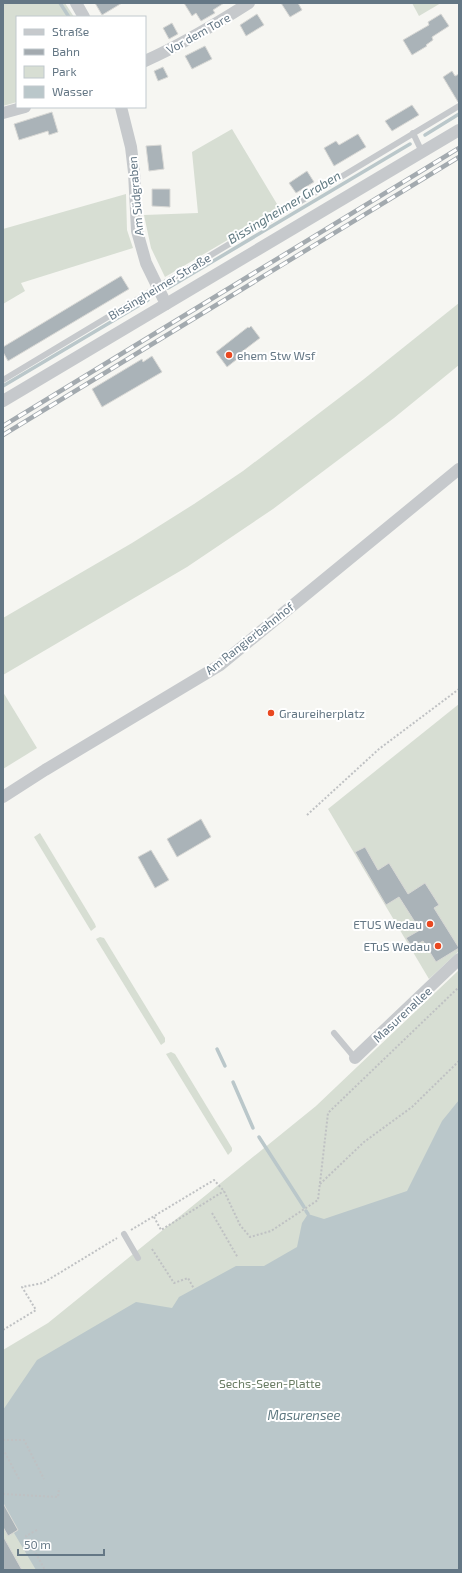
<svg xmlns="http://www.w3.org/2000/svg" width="462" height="1573" font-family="'Exo 2',sans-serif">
  <rect width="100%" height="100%" fill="#f6f6f2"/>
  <!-- green -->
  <g fill="#d7ded3">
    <polygon points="3,3 65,3 74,17 17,17 17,102 3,106"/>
    <polygon points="412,3 441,3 419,16"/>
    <polygon points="232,129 280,209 165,277 151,248 144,215 198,213 192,152"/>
    <polygon points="126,194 127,230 133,248 21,283 25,291 3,304 3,229"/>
    <polygon points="459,303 459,365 394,418 273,509 187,567 3,675 3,618 132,543 194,504 243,471 364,379"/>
    <polygon points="3,692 37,748 3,769"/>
    <polygon points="459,704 459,951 429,979 328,809"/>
    <polygon points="40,833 95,924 96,927 91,931 34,837"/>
    <polygon points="100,937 104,938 165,1038 165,1042 161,1045 96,939"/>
    <polygon points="459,970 459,1570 3,1570 3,1350 48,1323 316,1106"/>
    <polygon points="171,1052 175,1054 232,1148 232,1151 228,1155 166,1054"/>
  </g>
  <!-- water -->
  <polygon fill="#bac7ca" points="459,1100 459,1570 36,1570 14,1533 18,1530 6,1508 3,1509 3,1410 37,1360 136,1302 172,1308 179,1297 236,1266 264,1266 297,1247 302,1223 308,1214 324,1219 407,1191 442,1121"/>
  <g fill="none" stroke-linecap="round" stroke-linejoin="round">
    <!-- stream -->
    <g stroke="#bac7ca" stroke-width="3.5">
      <polyline points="60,3 69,17"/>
      <polyline points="425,135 459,114"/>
      <polyline points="168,288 410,144"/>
      <polyline points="3,386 148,300"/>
      <polyline points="217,1049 225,1066"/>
      <polyline points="233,1082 253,1128"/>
      <polyline points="259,1137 304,1207"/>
      <polyline points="306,1211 308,1214"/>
    </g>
  </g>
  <!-- building -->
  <g fill="#aab3b8" stroke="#d8d8d5">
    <polygon points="95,3 122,3 102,15"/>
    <polygon points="184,3 224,3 213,10 215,13 201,21 196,13 192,16"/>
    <polygon points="281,3 298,3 302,10 290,17"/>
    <polygon points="257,14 264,25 246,36 240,25"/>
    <polygon points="441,14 449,26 432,37 433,40 426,45 427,46 412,55 403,40 429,25 428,22"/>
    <polygon points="172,23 178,34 169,39 163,28"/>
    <polygon points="205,46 212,59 192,69 185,56"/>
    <polygon points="163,67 168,77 158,81 154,71"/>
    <polygon points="452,71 455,76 459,74 459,102 458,102 443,77"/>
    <polygon points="412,105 419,115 392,131 385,121"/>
    <polygon points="52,112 58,132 49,135 48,131 19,140 14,124"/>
    <polygon points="358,134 366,147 334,166 324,148 336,141 339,145"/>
    <polygon points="161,145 164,169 149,171 146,146"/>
    <polygon points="307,171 314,182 296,193 289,183"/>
    <polygon points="152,189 170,189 170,207 152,206"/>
    <polygon points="121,276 129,289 8,361 3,352 3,347"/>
    <polygon points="251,326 260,338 239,354 241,356 227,367 216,352 248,327 249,328"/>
    <polygon points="152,356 162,372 102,407 92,389 142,359 143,362"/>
    <polygon points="201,819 211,837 177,857 167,839"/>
    <polygon points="365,847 378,870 389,863 408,894 425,883 439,905 434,908 459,948 436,962 423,941 412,947 406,938 420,930 399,897 386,905 355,852"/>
    <polygon points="151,850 169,880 155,888 138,857"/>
    <polygon points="3,1503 18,1530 8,1536 3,1527"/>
    <polygon points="3,1536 22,1570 3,1570"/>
  </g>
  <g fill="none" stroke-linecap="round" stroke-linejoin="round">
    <!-- path -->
    <g stroke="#bfc1c3" stroke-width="2" stroke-dasharray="2 2" stroke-linecap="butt">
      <polyline points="307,815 379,749 459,689"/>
      <polyline points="320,1184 364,1142 412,1107 459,1061"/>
      <polyline points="212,1213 238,1258"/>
      <polyline points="154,1217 161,1230 224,1191"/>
      <polyline points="131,1230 214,1180 224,1191 240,1225 250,1237 271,1231 318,1200 328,1113 459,987"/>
      <polyline points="152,1249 174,1283 188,1278 194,1289"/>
      <polyline points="3,1330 36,1310 22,1287 43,1283 117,1238"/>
      <polyline points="3,1440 24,1440 44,1479"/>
      <polyline points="3,1449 19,1479"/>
      <polyline points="3,1494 58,1497 59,1488"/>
      <polyline points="37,1530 26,1536 45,1570"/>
      <polyline points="25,1551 32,1547"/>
    </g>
    <!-- lane -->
    <g stroke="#c6c9cc" stroke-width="6">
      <polyline points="413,133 422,152"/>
      <polyline points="3,380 459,106"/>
      <polyline points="334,1033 355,1058"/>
      <polyline points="124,1234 138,1258"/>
    </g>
    <!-- street -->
    <g stroke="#c6c9cc" stroke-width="12">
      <polyline points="76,3 84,17"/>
      <path d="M145,61C181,45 216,24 249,3"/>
      <polyline points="121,107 131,147 134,172 137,231 146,263 166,304"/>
      <polyline points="3,113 25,107"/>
      <polyline points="3,401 459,130"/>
      <polyline points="3,797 45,770 220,665 459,469"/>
      <polyline points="355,1058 459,959"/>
    </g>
    <defs>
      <g id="rail">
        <polyline points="3,426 459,148"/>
        <polyline points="3,435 459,157"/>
      </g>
    </defs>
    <!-- rail casing -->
    <use href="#rail" stroke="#a3aaaf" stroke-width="4.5"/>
    <!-- rail -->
    <use href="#rail" stroke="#fff" stroke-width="3" stroke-dasharray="9" stroke-linecap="butt"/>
  </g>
  <!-- markers -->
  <g fill="#e94820" stroke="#fff" stroke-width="1.5">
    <circle cx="229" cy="355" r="4"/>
    <circle cx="271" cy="713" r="4"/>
    <circle cx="430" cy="924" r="4"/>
    <circle cx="438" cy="946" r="4"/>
  </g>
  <g text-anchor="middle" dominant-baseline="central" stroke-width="4" stroke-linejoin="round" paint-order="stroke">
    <!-- street labels -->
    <g font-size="12" fill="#647785" stroke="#fff">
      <text transform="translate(198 33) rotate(-29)">Vor dem Tore</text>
      <text transform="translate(135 196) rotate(-95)">Am Südgraben</text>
      <text transform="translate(159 286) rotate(-31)">Bissingheimer Straße</text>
      <text transform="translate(249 638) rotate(-38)">Am Rangierbahnhof</text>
      <text transform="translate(402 1014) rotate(-43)">Masurenallee</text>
    </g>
    <!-- poi labels -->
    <g font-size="12" fill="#647785" stroke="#fff" text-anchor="start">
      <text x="237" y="355">ehem Stw Wsf</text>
      <text x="279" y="713">Graureiherplatz</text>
      <text x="422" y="924" text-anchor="end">ETUS Wedau</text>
      <text x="430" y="946" text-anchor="end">ETuS Wedau</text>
    </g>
    <!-- park labels -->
    <g font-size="12" fill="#697c63" stroke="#fff">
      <text x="270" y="1383">Sechs-Seen-Platte</text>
    </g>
    <!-- water labels -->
    <g font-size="13" font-style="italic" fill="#5f7981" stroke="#fff">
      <text transform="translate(284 207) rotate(-31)">Bissingheimer Graben</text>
      <text x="304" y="1415">Masurensee</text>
    </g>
  </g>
  <!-- border -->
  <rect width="462" height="1573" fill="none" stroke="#647785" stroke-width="8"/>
  <!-- legend -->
  <rect x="16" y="16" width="130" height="92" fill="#ffffff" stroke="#c1c9ce"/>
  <rect x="24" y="29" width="20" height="6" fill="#c6c9cc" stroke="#c1c9ce"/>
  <text x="52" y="36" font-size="12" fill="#647785">Straße</text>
  <rect x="24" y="49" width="20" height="6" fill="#a3aaaf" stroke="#c1c9ce"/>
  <text x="52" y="56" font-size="12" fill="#647785">Bahn</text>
  <rect x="24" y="66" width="20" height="12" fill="#d7ded3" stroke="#c1c9ce"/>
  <text x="52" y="76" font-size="12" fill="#647785">Park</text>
  <rect x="24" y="86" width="20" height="12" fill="#bac7ca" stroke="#c1c9ce"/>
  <text x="52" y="96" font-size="12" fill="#647785">Wasser</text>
  <!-- scale -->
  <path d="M18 1549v6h86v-6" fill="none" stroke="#647785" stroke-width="2"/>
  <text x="24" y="1549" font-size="12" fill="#647785" stroke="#ffffff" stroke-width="3" paint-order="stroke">50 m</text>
</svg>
